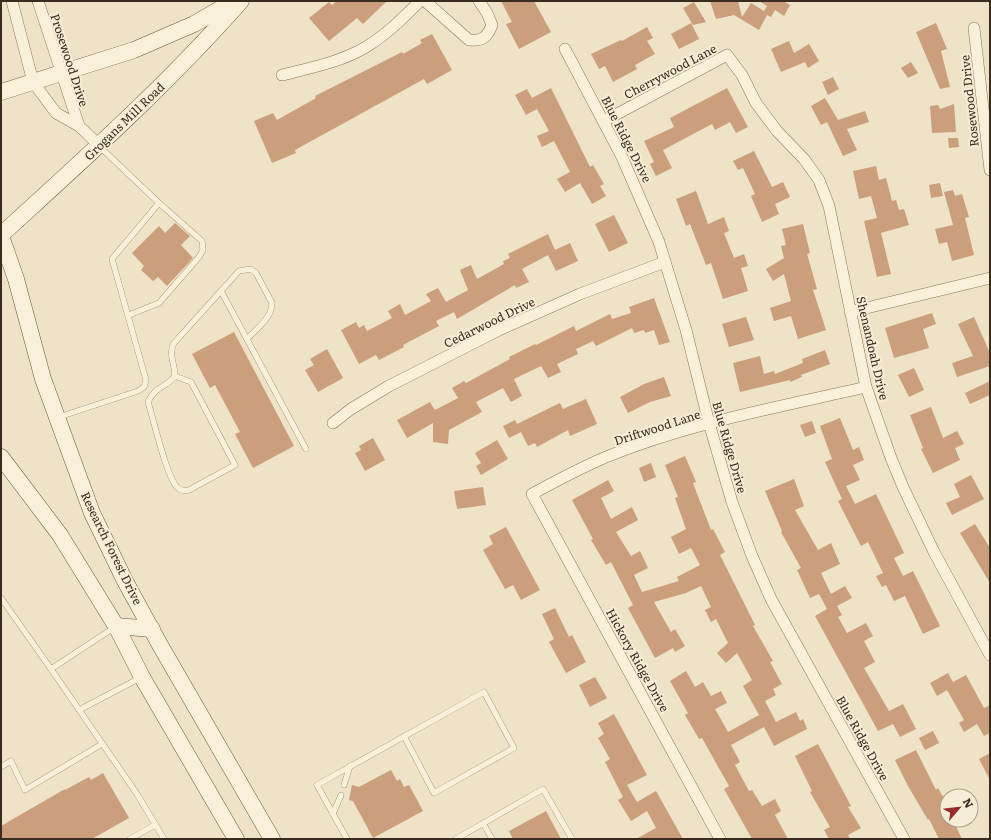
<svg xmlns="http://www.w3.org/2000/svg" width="991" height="840" font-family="Literata,serif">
  <rect width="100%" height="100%" fill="#eee3c6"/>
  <!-- building -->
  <g fill="#cb9e7c">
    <polygon points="337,1 387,1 363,24 357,18 329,41 309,18 329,2 332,5"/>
    <polygon points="501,1 534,1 551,32 519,49 506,24 512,22"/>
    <polygon points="710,1 738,1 742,17 751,3 764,11 767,6 759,1 783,1 790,5 784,16 775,10 771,17 767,15 759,30 734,15 716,19"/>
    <polygon points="694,2 706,22 693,25 683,8"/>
    <polygon points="691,23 699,39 679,49 671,34"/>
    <polygon points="936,23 947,49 941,51 950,87 940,89 916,32"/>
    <polygon points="647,27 653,38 647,41 655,54 635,65 637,69 613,82 605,66 599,69 591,54 621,40 622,41"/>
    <polygon points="432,34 452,70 427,84 424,79 295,150 296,153 272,163 254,121 273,113 277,120 316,98 315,96 402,52 403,54 422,43 420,40"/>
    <polygon points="789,41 794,53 809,44 819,61 808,68 805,62 781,72 771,49"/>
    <polygon points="911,62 918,73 908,78 901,68"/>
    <polygon points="833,77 839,89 828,95 822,82"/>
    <polygon points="551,88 590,167 593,165 604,184 600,186 606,196 592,204 580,183 565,192 557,179 570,172 554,141 542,147 537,136 549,131 537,109 526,115 515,95 527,89 532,98"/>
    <polygon points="727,88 748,127 736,133 730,122 715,130 712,124 663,150 672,168 656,176 650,164 654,162 644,141 674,127 670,118"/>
    <polygon points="825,98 838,120 865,111 869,122 847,129 857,150 843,156 827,122 821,125 811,106"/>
    <polygon points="954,104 956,132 932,133 930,106 938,105 940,109"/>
    <polygon points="948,138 958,138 959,147 949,148"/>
    <polygon points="754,151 772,187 783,182 790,197 775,204 779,214 762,222 751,196 755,194 743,168 738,170 733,161"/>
    <polygon points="876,166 879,180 886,178 892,201 896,200 899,210 904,209 909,225 881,233 891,274 877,277 864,221 877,218 871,196 859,199 853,171"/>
    <polygon points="940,183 943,196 931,198 929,185"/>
    <polygon points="953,190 955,196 962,194 969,217 965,218 974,255 952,261 947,242 939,244 935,229 953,225 944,192"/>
    <polygon points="696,191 708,224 724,217 729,231 724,233 734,258 744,254 748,266 741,268 748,291 723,299 711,263 706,265 690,224 686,226 676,199"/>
    <polygon points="614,215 628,243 609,252 595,224"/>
    <polygon points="175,223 190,236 181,245 193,258 167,286 158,277 153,281 141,270 144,266 132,253 159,226 165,233"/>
    <polygon points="803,224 810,253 807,254 817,289 813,290 826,330 798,339 791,316 774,321 770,308 791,301 784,274 773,281 766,269 784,258 781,246 786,245 782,229"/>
    <polygon points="548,234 555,250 570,243 578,261 556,271 548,255 522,269 529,282 516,288 515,285 457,319 454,312 436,321 439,326 403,345 404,347 379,360 376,355 359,364 341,330 356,322 359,328 364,325 367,331 392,318 388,311 400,304 405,315 431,301 426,294 438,288 446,302 468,290 460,270 471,265 477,279 504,264 503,261 510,258 508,254"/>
    <polygon points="654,298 670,342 659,345 654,330 645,333 644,330 634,333 632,328 596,346 593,341 576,349 578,354 557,364 561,372 548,378 541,366 514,379 522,396 511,402 503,388 476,402 482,412 449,430 448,444 433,442 433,423 407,438 397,420 430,402 435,410 458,398 452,388 464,381 466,383 510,359 509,357 535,344 536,345 574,326 576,331 610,314 612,319 631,313 629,307"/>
    <polygon points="932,313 936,324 923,329 929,348 894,358 885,328"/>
    <polygon points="746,317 754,340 729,347 722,324"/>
    <polygon points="974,317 990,353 990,366 957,377 952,363 973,356 958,324"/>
    <polygon points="234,332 294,446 253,468 235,434 240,432 215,385 210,388 192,354"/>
    <polygon points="327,349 343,378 318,392 305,370 314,365 310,359"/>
    <polygon points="825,350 830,364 801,375 802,377 790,382 790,380 740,392 733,363 760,356 764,374 774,371 775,374 803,363 802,359"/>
    <polygon points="914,368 924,390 909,397 898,375"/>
    <polygon points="664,377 671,396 650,402 628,413 620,397 644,384"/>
    <polygon points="990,381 990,395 970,404 965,393"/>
    <polygon points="586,399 597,424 570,436 568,430 537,447 535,443 528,446 521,432 509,438 503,426 515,420 517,424 560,403 563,409"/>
    <polygon points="931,407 943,438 957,431 964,444 955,448 960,460 933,473 921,449 923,448 910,415"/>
    <polygon points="840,418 853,450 859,447 864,460 853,465 860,480 846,486 855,504 876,494 904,553 894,558 903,576 913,571 940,626 923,634 905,596 894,601 886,585 882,587 876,576 883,573 868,542 861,546 838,501 842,499 825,462 832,459 820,426"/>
    <polygon points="812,421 816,433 805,437 800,425"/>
    <polygon points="373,438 385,460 365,471 355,453 361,450 359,446"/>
    <polygon points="497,440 508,459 481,475 476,466 481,463 475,453"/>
    <polygon points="685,456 696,482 693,483 711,530 713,529 725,552 720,555 755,625 753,626 773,661 770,662 782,684 773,689 776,695 765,701 776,722 796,712 800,721 803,719 807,729 774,746 764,727 731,745 740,762 735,765 749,791 752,790 762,806 775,799 781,811 775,815 788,839 752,839 724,789 729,786 702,738 699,739 685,715 688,713 670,681 686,671 695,687 703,682 711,696 721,691 727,703 715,709 728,732 759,715 743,686 752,680 737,653 726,663 717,653 728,643 716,619 711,622 705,610 711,607 701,586 686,593 654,602 671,632 675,629 685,646 675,652 673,648 655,658 628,608 633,605 611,562 606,565 591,540 593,539 572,500 608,480 614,491 601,498 611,519 632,507 638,520 616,532 631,556 640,551 648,568 634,575 642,592 679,581 677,577 700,565 691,548 679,554 671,537 686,529 675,498 678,497 665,465"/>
    <polygon points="651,463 656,477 644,482 639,468"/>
    <polygon points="971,475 984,499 952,515 946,503 960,497 954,484"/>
    <polygon points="794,479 804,506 795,510 818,550 831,543 840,564 821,573 831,594 845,586 852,598 837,606 842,615 838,617 847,633 866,623 873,636 864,641 875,662 864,668 889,711 903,704 916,729 900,737 893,724 878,731 815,616 827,609 819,594 810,598 797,570 801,568 781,532 782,531 765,491"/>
    <polygon points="483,487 486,505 457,509 454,491"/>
    <polygon points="975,524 990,548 990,583 960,533"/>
    <polygon points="506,527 540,590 521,600 513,585 505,589 483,550 493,544 489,536"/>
    <polygon points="555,608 569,637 572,635 586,662 566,673 549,642 554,639 542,614"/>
    <polygon points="948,673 953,682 966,675 984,708 990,705 990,733 984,736 977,724 964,732 959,723 964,720 947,690 937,696 930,683"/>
    <polygon points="595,677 607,698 590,707 579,685"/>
    <polygon points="614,714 647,775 627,785 637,802 656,791 683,839 636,839 656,828 647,811 631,821 618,800 623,797 605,762 610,759 598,738 604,734 598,723"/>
    <polygon points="933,731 939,743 925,750 919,738"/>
    <polygon points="818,744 851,806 848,807 861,828 848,835 850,839 829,839 824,830 830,827 810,792 812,791 795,756"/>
    <polygon points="916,750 936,790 938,788 947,804 947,823 953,820 962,839 939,839 929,819 928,820 908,786 895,760"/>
    <polygon points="990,753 990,780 979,759"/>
    <polygon points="391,770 397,781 400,779 404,787 409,785 423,811 373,838 353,801 349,800 352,785 359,787"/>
    <polygon points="103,773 129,818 92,839 1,839 1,826 65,789 65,790 89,777 91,780"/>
    <polygon points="546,811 561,839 513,839 509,831"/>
  </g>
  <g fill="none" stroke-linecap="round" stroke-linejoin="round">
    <defs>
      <g id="lane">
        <polyline points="221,291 306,449"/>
        <polyline points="129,315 159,303 199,257 203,250 202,241 159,203"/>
        <path d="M175,376L191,382L235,465L189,490C184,491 180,491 177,487C166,475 154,421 148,402C157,384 165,389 175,376C175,365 168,353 174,343L239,271L251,269L256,273L272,303C272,318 257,328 247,339"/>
        <polyline points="59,417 138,391 144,387 146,380 112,259 159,203 100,147"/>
        <polyline points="1,598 51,669 115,627"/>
        <polyline points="51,669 137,794 164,839"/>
        <polyline points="79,710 140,678"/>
        <polyline points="1,767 11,761 25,790 102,744"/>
        <polyline points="344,785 350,766"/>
        <polyline points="333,814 341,795"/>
        <polyline points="483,823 492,839"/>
        <polyline points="130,839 155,825"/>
        <polyline points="347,839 317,785 484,692 514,748 434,793 404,736"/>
        <polyline points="456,839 543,789 572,839"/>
      </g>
      <g id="street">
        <polyline points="12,1 33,82 56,113 79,126 100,146"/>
        <polyline points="38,1 79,126"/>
        <path d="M425,1L469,40C482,41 487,38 492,25L487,13L479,1"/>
        <polyline points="974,28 990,170"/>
        <polyline points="565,49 622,157 659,242 686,330 709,423 732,502 752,556 771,599 904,839"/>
        <path d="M282,75C310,68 341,62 366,47C386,35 403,18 420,1"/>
        <polyline points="604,121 727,55 742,75 756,103 777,131 804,159 819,180 829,206 866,387 891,458 903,487 934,552 990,655"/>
        <polyline points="850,312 990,278"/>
        <polyline points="333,423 351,409 389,386 499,330 580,294 665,262"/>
        <path d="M720,839L532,494C556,481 580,468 606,457C689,423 779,407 866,387"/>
      </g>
      <g id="secondary">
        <polyline points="1,92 134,50 194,24 234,1"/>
        <path d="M1,235C84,159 167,85 241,1"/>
        <polyline points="1,236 16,279 43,379 92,513 125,581 160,645 272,839"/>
        <polyline points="1,457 60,535 116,626 142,677 236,839"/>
        <polyline points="116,626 152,629"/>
      </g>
    </defs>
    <!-- lane casing -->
    <use href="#lane" stroke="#89745c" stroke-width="6"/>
    <!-- street casing -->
    <use href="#street" stroke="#89745c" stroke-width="12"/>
    <!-- secondary casing -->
    <use href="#secondary" stroke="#6b563f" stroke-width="17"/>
    <!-- lane -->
    <use href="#lane" stroke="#f9f0d9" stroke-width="5.5"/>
    <!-- street -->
    <use href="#street" stroke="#f9f0d9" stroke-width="11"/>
    <!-- secondary -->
    <use href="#secondary" stroke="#f9f0d9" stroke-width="16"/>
  </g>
  <g text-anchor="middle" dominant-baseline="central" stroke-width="4" stroke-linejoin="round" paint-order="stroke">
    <!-- street labels -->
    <g font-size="12" fill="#392c1f" stroke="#f5edd5">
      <text transform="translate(70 60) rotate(72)">Prosewood Drive</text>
      <text transform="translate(670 71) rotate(-28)">Cherrywood Lane</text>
      <text transform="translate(969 101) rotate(-96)">Rosewood Drive</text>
      <text transform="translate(124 121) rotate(-44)">Grogans Mill Road</text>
      <text transform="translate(627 139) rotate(63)">Blue Ridge Drive</text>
      <text transform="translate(489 322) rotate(-26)">Cedarwood Drive</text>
      <text transform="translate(873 348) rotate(77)">Shenandoah Drive</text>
      <text transform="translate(657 427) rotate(-18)">Driftwood Lane</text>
      <text transform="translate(730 447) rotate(74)">Blue Ridge Drive</text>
      <text transform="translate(112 548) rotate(64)">Research Forest Drive</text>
      <text transform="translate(638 660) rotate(61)">Hickory Ridge Drive</text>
      <text transform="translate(863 738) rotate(61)">Blue Ridge Drive</text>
    </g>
  </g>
  <!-- border -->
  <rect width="991" height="840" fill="none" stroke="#392c1f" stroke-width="4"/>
  <!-- north arrow -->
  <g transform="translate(959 808) rotate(62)"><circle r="19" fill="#f5edd5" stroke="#aaa08c"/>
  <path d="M0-3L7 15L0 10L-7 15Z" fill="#972d2c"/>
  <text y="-6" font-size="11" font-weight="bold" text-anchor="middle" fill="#392c1f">N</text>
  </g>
</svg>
